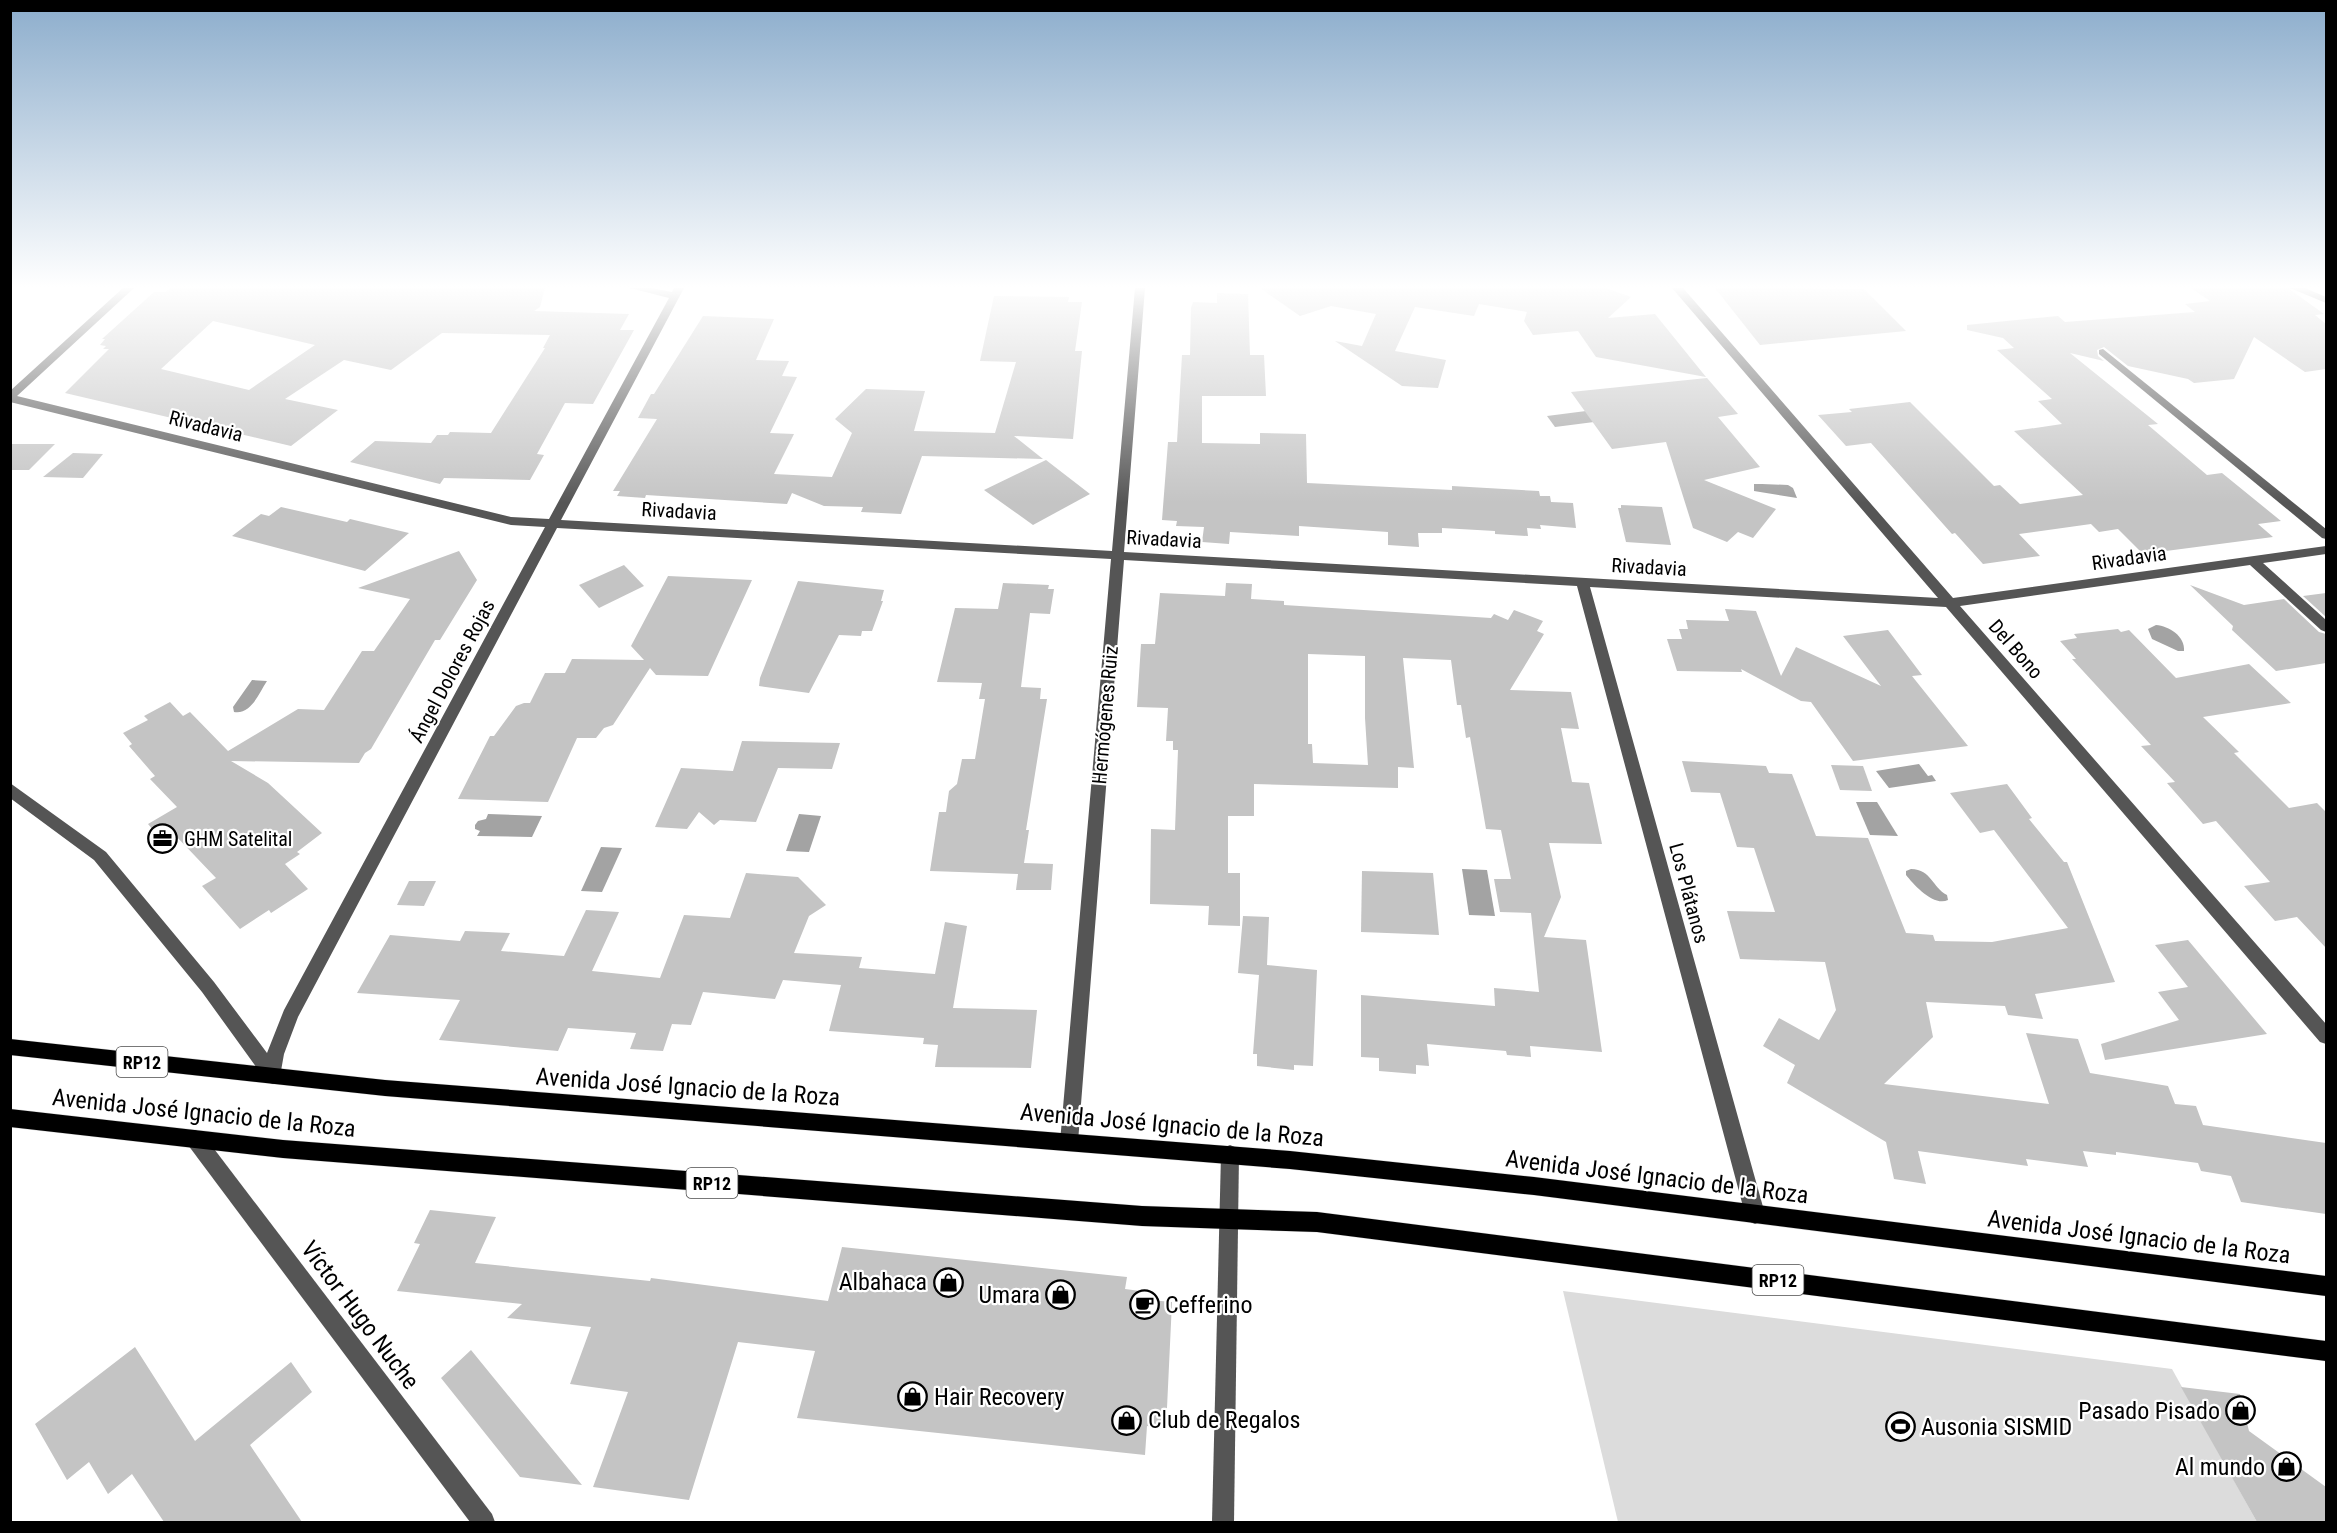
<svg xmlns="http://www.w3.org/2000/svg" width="2337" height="1533" font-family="'Roboto Condensed',sans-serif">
  <rect width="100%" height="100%" fill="#fff"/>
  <!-- green -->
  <polygon fill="#dcdcdc" points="1563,1291 2172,1369 2257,1522 1618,1522"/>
  <!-- water -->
  <g fill="#a3a3a3">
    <polygon points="1586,411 1594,422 1555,427 1547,416"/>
    <polygon points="1762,484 1788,485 1793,488 1797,498 1754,491 1754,484"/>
    <path d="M2156,625C2169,626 2185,636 2184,651H2178L2152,639L2148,629Z"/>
    <path d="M252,680L267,681C259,693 251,715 234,712L233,707Z"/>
    <polygon points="1919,764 1928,776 1932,775 1936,781 1889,788 1876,771"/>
    <polygon points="1856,802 1877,802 1898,836 1870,835"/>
    <polygon points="488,814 542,816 532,837 477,836 480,831 475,829 475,825 478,821 486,819"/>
    <polygon points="799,814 821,816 809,852 786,851"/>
    <polygon points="601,847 622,848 602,892 581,891"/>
    <polygon points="1462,869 1487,870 1495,916 1469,915"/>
    <path d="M1911,869C1932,870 1932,887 1947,895L1948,900C1934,907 1914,885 1906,875V871Z"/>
  </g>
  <!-- building -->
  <g fill="#c4c4c4" fill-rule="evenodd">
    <path d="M170,288H545L540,307L534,311L629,314L620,330H634L593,404L565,403L537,454L544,455L530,480L444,478L440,484L350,462L375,441L431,443L437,435H448L450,432L491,433L545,348H543L550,335L442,333L391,370L344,360L285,399L338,410L291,446L65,393L109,349H103L106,346L100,345L105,339H102L154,292H166ZM213,321L315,345L249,390L161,369Z"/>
    <polygon points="1260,288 1606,288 1631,297 1608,318 1655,314 1706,377 1596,357 1578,331 1533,335 1524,321 1527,312 1479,304 1474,316 1415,307 1395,351 1446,360 1438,388 1402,386 1335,341 1362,346 1376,314 1331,306 1300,316"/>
    <polygon points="1715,288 1864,289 1906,331 1760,345"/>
    <polygon points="2191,288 2288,288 2324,314 2315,315 2326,324 2326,369 2305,372 2254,337 2234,379 2194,383 2188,379 2128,366 2104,347 2097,350 2098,356 2104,361 2070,353 2158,424 2148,425 2207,475 2222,473 2281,521 2258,524 2273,537 2143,554 2118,529 2099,532 2091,524 2019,534 2040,556 1983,564 1955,533 1952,534 1871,443 1846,446 1818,415 1852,412 1849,409 1910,402 1994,486 2000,485 2020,504 2083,495 2014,431 2062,424 2038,401 2052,399 1997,350 2014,348 2003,338 1967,330 1967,325 2058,316 2065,322 2195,312 2185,304 2210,301"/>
    <polygon points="1217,293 1248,294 1250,355 1264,355 1266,396 1202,396 1202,443 1260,444 1260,433 1306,434 1307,483 1452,490 1452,486 1539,491 1540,496 1550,496 1551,502 1573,503 1576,528 1540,525 1541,529 1527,528 1528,536 1495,534 1495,531 1442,528 1442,533 1418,533 1419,547 1388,545 1388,532 1299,526 1299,536 1230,532 1229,544 1202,542 1204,527 1176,526 1177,521 1162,520 1168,442 1177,442 1182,355 1190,355 1191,308 1193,302 1217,303"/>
    <polygon points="994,296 1069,297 1068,302 1082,302 1075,351 1082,351 1073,439 1014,436 1043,459 922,456 901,514 861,512 863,507 824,506 792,493 787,504 646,495 645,498 617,496 620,491 613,491 657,419 638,418 651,394 654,394 703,316 774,319 756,360 789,361 782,376 797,377 770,433 794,434 774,474 832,477 852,433 835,419 866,389 925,391 914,431 995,433 1016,362 980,361"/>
    <polygon points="1707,378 1738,414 1718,417 1760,467 1704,480 1776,509 1753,538 1738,532 1727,542 1693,528 1666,442 1612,449 1571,392"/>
    <polygon points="10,444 55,444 29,470 10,470"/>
    <polygon points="73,453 103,454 83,478 43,477"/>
    <polygon points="1046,460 1090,494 1033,525 984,490"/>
    <polygon points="1621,505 1662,507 1671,545 1626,542 1618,508 1621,508"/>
    <polygon points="281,507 347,522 350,519 409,533 365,571 232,536 261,514 269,516"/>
    <polygon points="459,551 477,580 440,640 435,640 371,749 365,753 359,763 231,761 268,783 322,833 297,852 300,854 285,864 308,889 271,913 269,910 240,929 202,886 216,878 175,835 163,842 148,824 177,807 150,779 155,776 129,746 132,744 123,733 148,720 144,716 170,702 183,716 190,712 228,751 298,709 324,710 362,651 374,651 410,599 358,588"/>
    <polygon points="624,565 644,586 599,608 579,585"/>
    <polygon points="668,576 752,580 708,676 656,675 650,668 613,725 604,728 596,738 577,738 548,802 458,799 490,736 494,736 516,706 524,703 530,703 545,673 565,673 572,659 644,660 631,646"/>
    <polygon points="798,581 884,590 881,601 883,601 872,631 862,631 861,636 839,635 809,693 759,686 760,678"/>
    <polygon points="1003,583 1049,585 1048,589 1054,589 1050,614 1030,613 1021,687 1041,688 1040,699 1047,699 1026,830 1029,830 1024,863 1053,864 1051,890 1016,890 1018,874 930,871 939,812 946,812 949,791 957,784 962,759 975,759 985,699 979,699 982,683 937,682 955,608 998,609"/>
    <path d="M1226,583L1252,584L1251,599L1284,601V605L1491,618L1494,614L1508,620L1514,610L1543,621L1537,631L1544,634L1510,690L1571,692L1579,729L1561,728L1572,782L1589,783L1602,844L1549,843L1561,897L1544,937L1586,940L1602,1052L1530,1046L1531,1057L1507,1055L1506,1051L1427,1044L1429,1066L1416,1065V1074L1379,1071V1058L1361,1057V995L1495,1006L1494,988L1539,992L1531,913L1500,912L1494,879H1511L1501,830L1486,829L1470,737L1466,738L1461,705H1457L1451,660L1403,658L1414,768L1398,767V788L1254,784V816H1228V873H1240V926L1208,925L1209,906L1150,904L1151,829L1175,830L1178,750H1173V741H1166L1168,708L1137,707L1141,644H1155L1160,593L1225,596ZM1308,654L1365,656V718L1368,765L1313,763L1312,744H1308Z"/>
    <polygon points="2190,585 2244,605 2284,599 2319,632 2326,634 2326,663 2276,671 2232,630 2233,626"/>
    <polygon points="2326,593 2326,617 2303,596"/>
    <polygon points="1725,609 1756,611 1781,676 1796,647 1881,686 1843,636 1888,630 1922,675 1912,676 1968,746 1853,761 1811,702 1801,701 1741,669 1742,672 1677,671 1667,639 1682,639 1679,629 1688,629 1686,620 1729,621"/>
    <polygon points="2118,629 2121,632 2129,630 2176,678 2249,664 2291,703 2203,717 2239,752 2234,753 2289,808 2317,803 2326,812 2326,948 2297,917 2275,921 2244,886 2270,882 2216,821 2203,824 2167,783 2175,782 2141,746 2151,745 2072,659 2076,659 2060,641 2077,638 2074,634"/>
    <polygon points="742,741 840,743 832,769 778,768 756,822 720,820 714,825 699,812 687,829 655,827 681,768 733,771"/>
    <polygon points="1682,761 1766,766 1769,773 1792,774 1816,836 1868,838 1906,933 1933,935 1935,941 1992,942 2068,928 1994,830 1980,833 1950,793 2007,784 2032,818 2029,819 2064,862 2067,862 2115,982 2035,994 2043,1019 2008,1015 2005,1006 1926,1002 1933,1037 1884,1084 2049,1104 2026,1033 2078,1039 2090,1073 2168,1086 2175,1104 2196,1106 2203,1125 2326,1143 2326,1214 2241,1202 2231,1176 2201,1171 2198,1163 2116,1152 2116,1155 2083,1151 2088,1167 2026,1159 2028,1166 1918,1151 1926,1184 1894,1179 1886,1142 1787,1083 1795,1065 1763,1046 1779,1018 1819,1040 1836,1010 1825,962 1740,959 1727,911 1775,912 1754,848 1737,847 1720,793 1691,792"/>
    <polygon points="1831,765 1863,766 1872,791 1840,790"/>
    <polygon points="1362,871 1433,873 1439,935 1361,932"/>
    <polygon points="746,873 798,877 826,905 809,916 794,953 862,957 859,968 935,974 945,922 967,926 953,1008 1037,1010 1031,1068 935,1067 938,1045 923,1044 924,1038 829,1031 841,985 783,980 775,999 703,992 691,1025 672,1024 663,1051 630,1049 636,1033 568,1028 558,1051 439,1040 460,1000 357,993 390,935 460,941 465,931 510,933 501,951 564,956 586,910 619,912 592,971 660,978 684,915 730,918"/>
    <polygon points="409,881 436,881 424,906 397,905"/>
    <polygon points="1243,916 1269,917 1267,965 1317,970 1313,1066 1294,1065 1294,1070 1257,1066 1257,1054 1253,1054 1259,975 1238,973"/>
    <polygon points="2188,940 2267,1034 2105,1060 2101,1044 2179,1020 2158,992 2188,987 2155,945"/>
    <polygon points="430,1210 496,1217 475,1263 650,1281 651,1278 828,1301 842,1247 1127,1277 1125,1289 1140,1291 1139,1299 1172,1302 1166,1429 1147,1426 1145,1455 797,1418 815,1351 738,1342 689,1500 593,1487 628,1392 570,1384 591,1327 507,1318 522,1304 397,1291 420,1244 414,1243"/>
    <polygon points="135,1347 195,1441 291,1362 312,1392 250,1445 302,1522 164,1522 132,1474 108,1494 89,1462 67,1480 35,1424"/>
    <polygon points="471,1350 493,1377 582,1485 520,1477 441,1378"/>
    <polygon points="2181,1387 2240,1394 2249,1431 2326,1487 2326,1522 2257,1522"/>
  </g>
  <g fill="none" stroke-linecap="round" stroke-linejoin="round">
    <defs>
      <g id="major">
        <polygon points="10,1039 385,1080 1290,1151 1534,1177 2326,1276 2326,1296 1534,1195 1290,1169 385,1096 10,1055"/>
        <polygon points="10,1109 283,1140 1142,1206 1317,1212 2326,1341 2326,1361 1317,1232 1142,1226 283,1158 10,1127"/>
      </g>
    </defs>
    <!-- major casing -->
    <use href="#major" stroke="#dbdbdb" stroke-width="1"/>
    <!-- minor -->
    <g fill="#555" fill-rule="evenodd">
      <polygon points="123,288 134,288 17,396 511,517 549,519 669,298 630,288 651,288 672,292 674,288 684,288 561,520 1112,551 1135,288 1145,288 1124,552 1938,598 1672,288 1683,288 1953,598 2326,546 2326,554 2263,563 2326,620 2326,632 2321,630 2250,565 1960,606 2326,1024 2326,1044 2320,1042 1946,607 1590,587 1765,1214 1762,1221 1755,1224 1748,1221 1745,1214 1577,586 1124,560 1078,1142 1076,1148 1069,1151 1062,1148 1060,1142 1111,559 557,528 298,1017 284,1054 279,1082 273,1084 267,1082 202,992 94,860 10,798 10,783 106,852 214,982 267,1053 284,1010 545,527 511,525 10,402 10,391"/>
      <polygon points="2290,288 2305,288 2326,297 2326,303"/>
      <polygon points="2103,349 2326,529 2326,539 2322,538 2099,354 2099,350"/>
      <polygon points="195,1130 202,1133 492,1514 495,1522 470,1522 188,1145 186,1139 188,1133"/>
      <polygon points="1230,1145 1237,1148 1239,1154 1234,1522 1212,1522 1221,1154 1223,1148"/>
    </g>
    <!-- major -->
    <use href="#major" fill="#000" fill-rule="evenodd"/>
  </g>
  <!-- sky -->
  <linearGradient id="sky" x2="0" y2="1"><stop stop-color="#8cadcc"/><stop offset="0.57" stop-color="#fff"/><stop offset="1" stop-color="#fff" stop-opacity="0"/></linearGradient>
  <rect width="2337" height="503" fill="url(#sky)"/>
  <!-- icons -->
  <defs>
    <symbol id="office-ring" viewBox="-11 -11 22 22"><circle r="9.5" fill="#fff" stroke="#000" stroke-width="1.5"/><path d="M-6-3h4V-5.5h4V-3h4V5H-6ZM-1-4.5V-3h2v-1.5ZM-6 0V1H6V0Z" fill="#000"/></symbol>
    <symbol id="shop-ring" viewBox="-11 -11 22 22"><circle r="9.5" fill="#fff" stroke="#000" stroke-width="1.5"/><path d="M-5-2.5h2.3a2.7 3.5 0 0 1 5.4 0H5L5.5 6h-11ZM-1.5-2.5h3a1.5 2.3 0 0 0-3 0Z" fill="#000"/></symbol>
    <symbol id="cafe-ring" viewBox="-11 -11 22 22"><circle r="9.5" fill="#fff" stroke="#000" stroke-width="1.5"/><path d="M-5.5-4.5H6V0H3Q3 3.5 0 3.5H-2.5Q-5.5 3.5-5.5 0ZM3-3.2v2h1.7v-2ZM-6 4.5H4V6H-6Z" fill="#000"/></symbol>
    <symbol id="stadium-ring" viewBox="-11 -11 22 22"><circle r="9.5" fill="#fff" stroke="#000" stroke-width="1.5"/><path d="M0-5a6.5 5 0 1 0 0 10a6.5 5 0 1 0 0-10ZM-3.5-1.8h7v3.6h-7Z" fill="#000"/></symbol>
  </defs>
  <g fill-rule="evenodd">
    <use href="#office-ring" x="146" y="822" width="33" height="33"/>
    <use href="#shop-ring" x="932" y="1266" width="33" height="33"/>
    <use href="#shop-ring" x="1044" y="1278" width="33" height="33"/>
    <use href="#cafe-ring" x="1128" y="1288" width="33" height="33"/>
    <use href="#shop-ring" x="896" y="1380" width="33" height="33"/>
    <use href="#shop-ring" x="2224" y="1394" width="33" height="33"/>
    <use href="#shop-ring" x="1110" y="1404" width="33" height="33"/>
    <use href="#stadium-ring" x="1884" y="1410" width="33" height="33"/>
    <use href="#shop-ring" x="2270" y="1450" width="33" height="33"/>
  </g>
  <g text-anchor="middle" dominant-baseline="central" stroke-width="4.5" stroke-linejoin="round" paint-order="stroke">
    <!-- shield labels -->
    <g fill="#fff" stroke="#4c4c4c" stroke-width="1.5">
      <rect x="116.5" y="1047" width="51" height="30" rx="4.5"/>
      <rect x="686.5" y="1168" width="51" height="30" rx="4.5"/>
      <rect x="1752.5" y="1265" width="51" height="30" rx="4.5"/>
    </g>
    <g font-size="18" font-weight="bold" fill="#000">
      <text x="142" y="1062">RP12</text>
      <text x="712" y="1183">RP12</text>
      <text x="1778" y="1280">RP12</text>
    </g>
    <!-- street labels -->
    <g font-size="20" fill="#000" stroke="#fff">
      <text transform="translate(206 426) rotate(14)">Rivadavia</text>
      <text transform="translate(679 511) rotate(3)">Rivadavia</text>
      <text transform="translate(1164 539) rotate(3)">Rivadavia</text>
      <text transform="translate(2129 558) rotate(-8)">Rivadavia</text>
      <text transform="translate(1649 567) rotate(3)">Rivadavia</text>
      <text transform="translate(2016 649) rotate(49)">Del Bono</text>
      <text transform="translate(452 671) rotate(-62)">Ángel Dolores Rojas</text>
      <text transform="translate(1105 715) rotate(-85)">Hermógenes Ruiz</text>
      <text transform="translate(1689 893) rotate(75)">Los Plátanos</text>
    </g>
    <!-- poi labels -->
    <g font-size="20" fill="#000" stroke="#fff" text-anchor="start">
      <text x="184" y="839">GHM Satelital</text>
    </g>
    <!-- near-street labels -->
    <g font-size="24" fill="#000" stroke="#fff">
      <text transform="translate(688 1087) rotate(4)">Avenida José Ignacio de la Roza</text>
      <text transform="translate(204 1113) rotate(6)">Avenida José Ignacio de la Roza</text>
      <text transform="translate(1172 1125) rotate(5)">Avenida José Ignacio de la Roza</text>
      <text transform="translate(1657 1177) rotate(7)">Avenida José Ignacio de la Roza</text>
      <text transform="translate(2139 1237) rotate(7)">Avenida José Ignacio de la Roza</text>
      <text transform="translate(360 1315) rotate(53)">Víctor Hugo Nuche</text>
    </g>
    <!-- near-poi labels -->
    <g font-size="24" fill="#000" stroke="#fff" text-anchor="end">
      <text x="927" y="1282">Albahaca</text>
      <text x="1040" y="1295">Umara</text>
      <text x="1165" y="1305" text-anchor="start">Cefferino</text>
      <text x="934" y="1397" text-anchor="start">Hair Recovery</text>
      <text x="2220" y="1411">Pasado Pisado</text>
      <text x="1148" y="1420" text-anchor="start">Club de Regalos</text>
      <text x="1921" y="1427" text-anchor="start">Ausonia SISMID</text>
      <text x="2265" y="1467">Al mundo</text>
    </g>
  </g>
  <!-- border -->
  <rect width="2337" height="1533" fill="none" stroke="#000000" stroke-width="24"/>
</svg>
